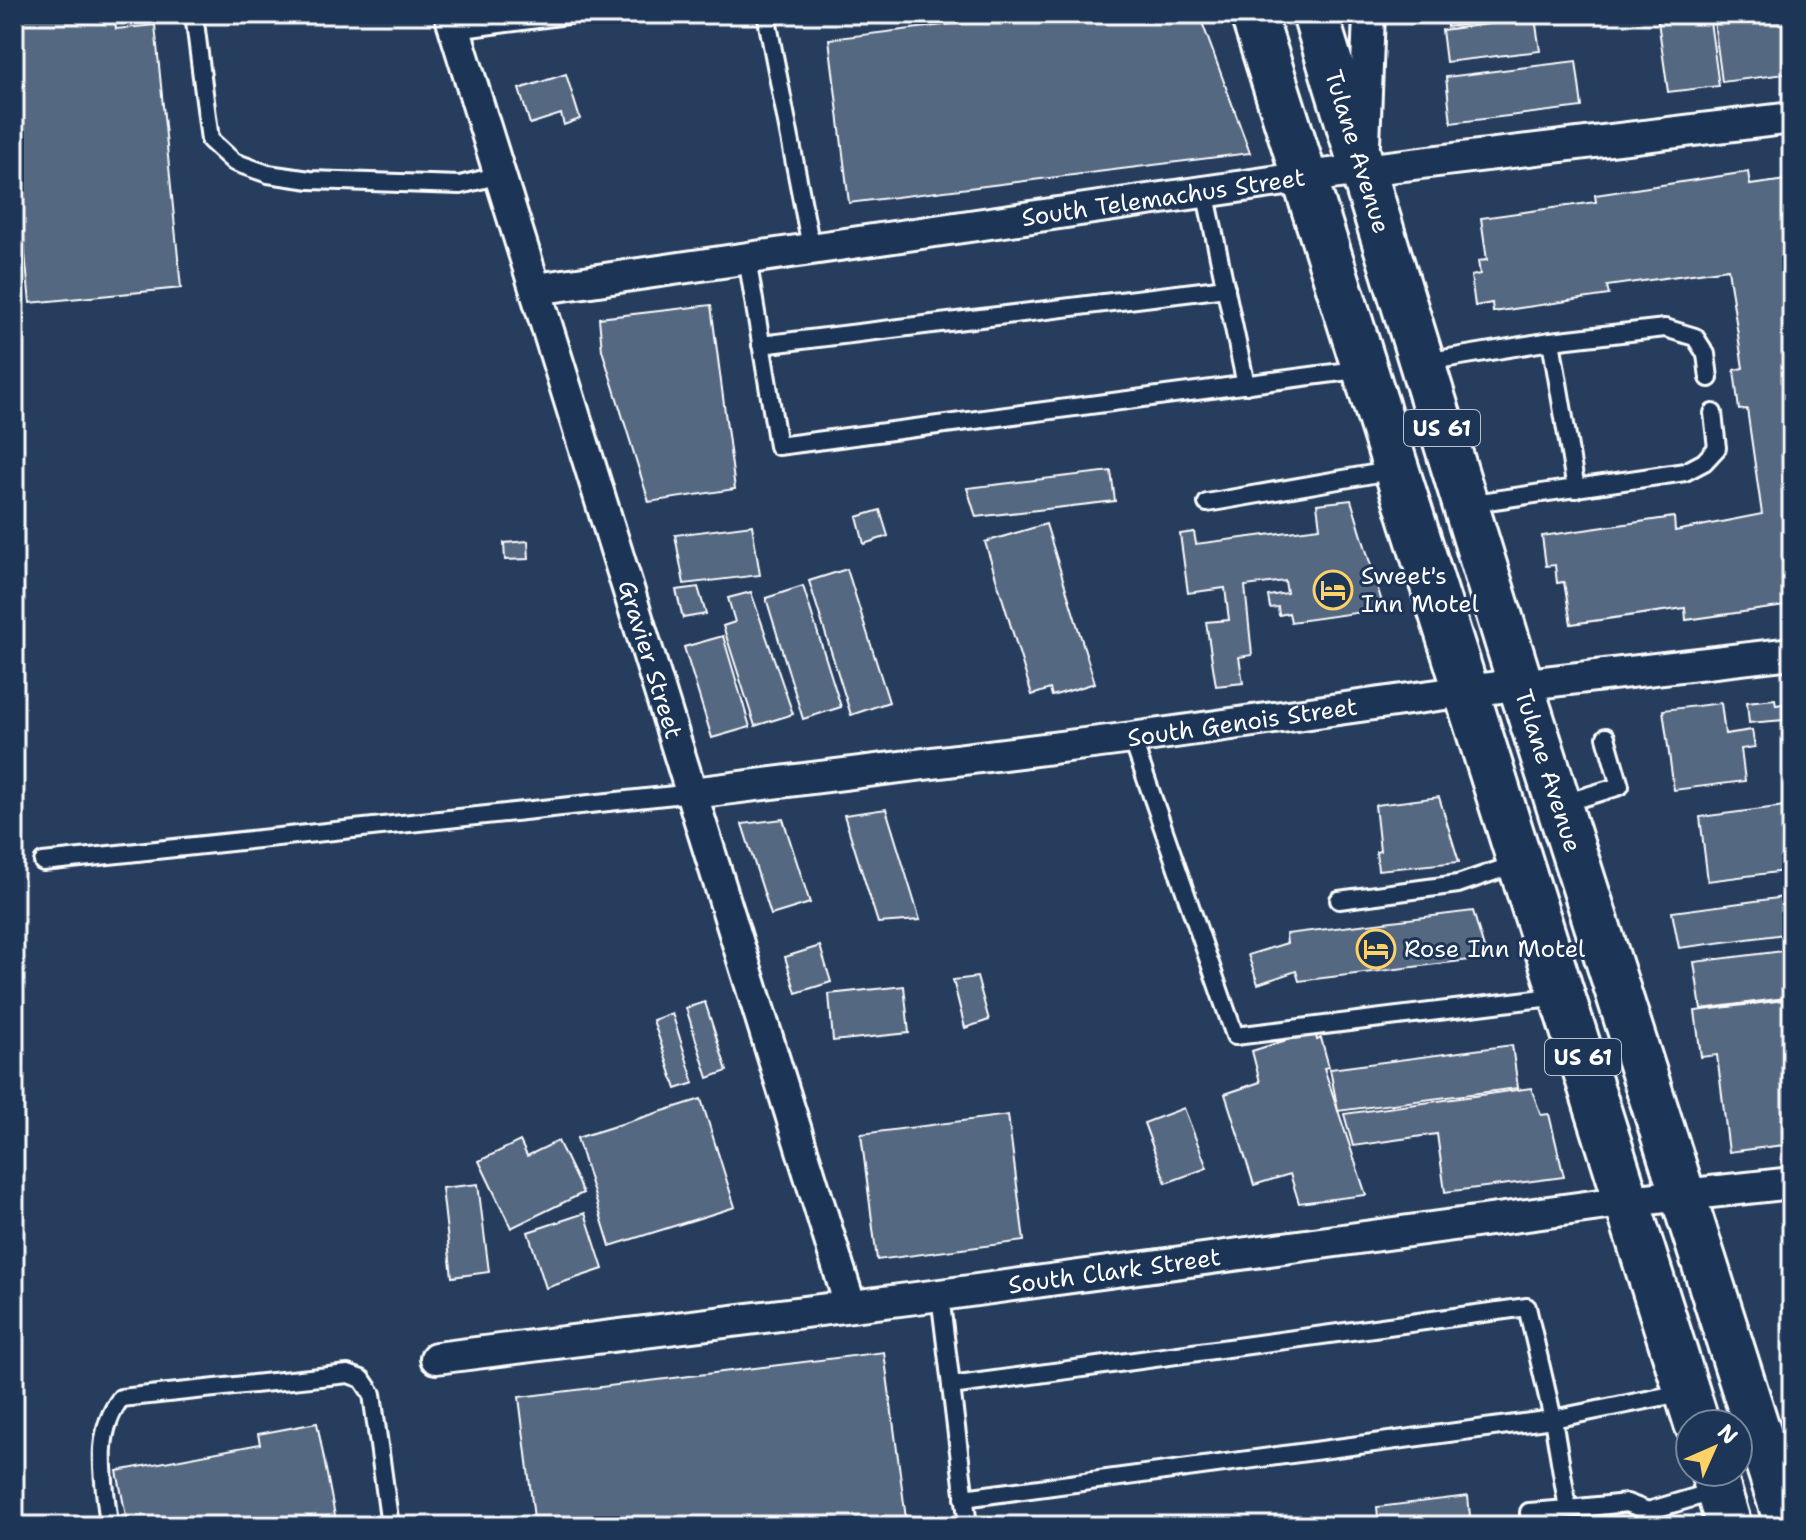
<svg xmlns="http://www.w3.org/2000/svg" width="1806" height="1540" font-family="'Shantell Sans',sans-serif">
  <rect width="100%" height="100%" fill="#263d5e"/>
  <filter id="ink" filterUnits="userSpaceOnUse"><feTurbulence type="fractalNoise" baseFrequency=".0125" numOctaves="2"/><feDisplacementMap in="SourceGraphic" scale="16" xChannelSelector="R" yChannelSelector="G"/><feConvolveMatrix kernelMatrix="1 2 1 2 8 2 1 2 1" color-interpolation-filters="sRGB"/></filter>
  <g filter="url(#ink)">
    <!-- building -->
    <g fill="#556781" stroke="#fff" stroke-width="2">
      <polygon points="14,14 114,14 116,29 155,25 181,288 30,303 14,147"/>
      <polygon points="1034,14 1199,14 1250,153 849,203 829,39"/>
      <polygon points="1445,14 1544,14 1544,15 1447,27"/>
      <polygon points="1657,14 1709,14 1719,86 1668,92"/>
      <polygon points="1713,14 1788,14 1792,73 1722,82"/>
      <polygon points="1535,18 1540,51 1446,62 1442,30"/>
      <polygon points="1576,61 1582,107 1451,123 1446,77"/>
      <polygon points="566,74 580,119 564,125 561,114 530,124 519,89"/>
      <polygon points="1748,172 1750,185 1792,179 1792,605 1686,620 1685,608 1571,624 1564,582 1557,583 1555,565 1546,566 1542,536 1674,517 1675,531 1762,514 1747,409 1739,410 1734,370 1743,368 1728,269 1607,286 1609,295 1493,312 1492,303 1475,306 1471,276 1480,274 1478,261 1487,260 1481,218 1596,202 1595,195"/>
      <polygon points="711,305 735,489 649,502 602,350 599,318"/>
      <polygon points="1111,471 1115,501 976,517 967,488"/>
      <polygon points="1351,500 1384,609 1291,622 1289,613 1279,615 1278,607 1270,608 1268,596 1287,593 1285,581 1245,586 1252,655 1239,657 1243,683 1216,686 1206,622 1229,620 1225,588 1188,593 1180,534 1194,532 1196,544 1320,528 1317,504"/>
      <polygon points="880,510 888,536 864,544 857,517"/>
      <polygon points="1046,524 1095,683 1052,696 1050,689 1032,695 985,542"/>
      <polygon points="752,525 760,575 684,584 675,535"/>
      <polygon points="528,541 529,559 505,560 504,543"/>
      <polygon points="847,569 889,702 851,715 809,581"/>
      <polygon points="803,586 841,707 803,719 766,598"/>
      <polygon points="698,587 706,614 683,618 676,590"/>
      <polygon points="751,592 793,714 755,726 723,626 735,622 728,598"/>
      <polygon points="723,636 750,727 712,738 684,647"/>
      <polygon points="1775,699 1776,705 1783,704 1784,720 1749,723 1747,702"/>
      <polygon points="1721,703 1725,734 1752,730 1755,747 1741,749 1745,781 1674,790 1663,710"/>
      <polygon points="1439,797 1459,862 1378,870 1376,852 1380,851 1375,805"/>
      <polygon points="1792,805 1792,870 1708,881 1700,817"/>
      <polygon points="886,809 920,920 878,923 844,815"/>
      <polygon points="783,819 810,903 771,915 742,824"/>
      <polygon points="1792,896 1792,933 1679,948 1672,912"/>
      <polygon points="1473,911 1487,958 1299,981 1296,971 1258,984 1248,955 1287,943 1286,934"/>
      <polygon points="820,946 831,982 796,993 785,957"/>
      <polygon points="1792,950 1792,997 1701,1009 1694,962"/>
      <polygon points="977,977 989,1020 965,1028 953,980"/>
      <polygon points="904,986 909,1033 833,1041 829,994"/>
      <polygon points="1792,999 1792,1144 1729,1152 1717,1055 1701,1057 1695,1011"/>
      <polygon points="705,1002 727,1071 708,1078 686,1008"/>
      <polygon points="672,1013 694,1083 676,1089 653,1020"/>
      <polygon points="1315,1031 1317,1040 1321,1038 1329,1067 1324,1068 1366,1195 1299,1203 1290,1174 1254,1185 1225,1094 1260,1082 1252,1051"/>
      <polygon points="1512,1045 1518,1088 1338,1111 1330,1069"/>
      <polygon points="1531,1088 1541,1115 1549,1114 1564,1177 1445,1192 1437,1134 1353,1146 1344,1114"/>
      <polygon points="701,1099 735,1207 610,1246 577,1138"/>
      <polygon points="1184,1108 1207,1168 1166,1183 1144,1123"/>
      <polygon points="1008,1115 1024,1241 877,1260 861,1134"/>
      <polygon points="520,1141 527,1156 558,1141 583,1193 511,1228 479,1161"/>
      <polygon points="478,1184 489,1272 452,1277 442,1188"/>
      <polygon points="585,1213 603,1269 546,1288 528,1232"/>
      <polygon points="884,1352 907,1526 535,1526 519,1397"/>
      <polygon points="317,1423 337,1526 128,1526 117,1471 260,1444 258,1434"/>
      <polygon points="1468,1496 1471,1526 1379,1526 1377,1507"/>
      <polygon points="1631,1520 1632,1526 1596,1526"/>
    </g>
    <g fill="none" stroke-linecap="round" stroke-linejoin="round">
      <defs>
        <g id="lane">
          <polyline points="194,14 210,140 234,162 268,174 310,180 460,185 500,175"/>
          <polyline points="766,14 811,247"/>
          <polyline points="455,30 575,14"/>
          <polyline points="1205,191 1246,385"/>
          <polyline points="747,258 778,446 1364,369"/>
          <polyline points="1551,341 1576,489"/>
          <polyline points="761,345 1226,288"/>
          <polyline points="1425,362 1551,341 1665,328 1695,337 1706,354 1709,378"/>
          <polyline points="1207,503 1395,470"/>
          <polyline points="1467,504 1685,472 1704,462 1717,448 1713,413"/>
          <polyline points="1132,738 1235,1036 1560,996"/>
          <polyline points="1561,804 1620,786 1606,737"/>
          <polyline points="43,862 693,793"/>
          <polyline points="1339,900 1458,884 1519,863"/>
          <polyline points="940,1295 968,1526"/>
          <polyline points="951,1386 1527,1307 1553,1419 1568,1509 1529,1512 1530,1526"/>
          <polyline points="964,1498 1553,1419 1686,1392"/>
          <polyline points="1568,1509 1627,1503 1648,1511 1651,1526"/>
          <polyline points="1648,1511 1716,1491"/>
          <path d="M109,1526C105,1482 92,1436 121,1398L348,1374L362,1379L372,1394L390,1526"/>
        </g>
        <g id="street">
          <path id="s1" d="M450,14L850,1305"/>
          <polyline points="1364,144 1369,14"/>
          <path id="s2" d="M536,289L1306,177L1792,118"/>
          <path id="s3" d="M693,793L1132,738L1466,691L1792,653"/>
          <path id="s4" d="M436,1358L940,1295L1629,1201L1792,1183"/>
        </g>
        <g id="primary">
          <polyline points="1253,14 1697,1424"/>
          <path id="s5" d="M1315,14L1521,686L1788,1526"/>
          <polyline points="1713,1472 1729,1526"/>
        </g>
      </defs>
      <!-- lane casing -->
      <use href="#lane" stroke="#fff" stroke-width="22"/>
      <!-- street casing -->
      <use href="#street" stroke="#fff" stroke-width="36"/>
      <!-- primary casing -->
      <use href="#primary" stroke="#fff" stroke-width="50"/>
      <!-- lane -->
      <use href="#lane" stroke="#1d3557" stroke-width="16"/>
      <!-- street -->
      <use href="#street" stroke="#1d3557" stroke-width="30"/>
      <!-- primary -->
      <use href="#primary" stroke="#1d3557" stroke-width="44"/>
      <defs>
        <polyline id="rail" points="14,1479 19,1526"/>
      </defs>
      <!-- rail casing -->
      <use href="#rail" stroke="#fff" stroke-width="9"/>
      <!-- rail -->
      <use href="#rail" stroke="#1d3557" stroke-width="6" stroke-dasharray="18" stroke-linecap="butt"/>
    </g>
  </g>
  <!-- icons -->
  <defs>
    <symbol id="hotel-ring" viewBox="-11 -11 22 22"><circle r="9.5" fill="#1d3557" stroke="#ffd166" stroke-width="1.5"/><path d="M-6-4.5h1.5V1H6V5H4.5V3h-9V5H-6ZM-4 0a1.8 1.8 0 1 1 3.6 0ZM.5 0V-2.5h3Q6-2.5 6 0Z" fill="#ffd166"/></symbol>
  </defs>
  <g fill-rule="evenodd">
    <use href="#hotel-ring" x="1311" y="568" width="44" height="44"/>
    <use href="#hotel-ring" x="1354" y="927" width="44" height="44"/>
  </g>
  <g text-anchor="middle" dominant-baseline="central" stroke-width="6" stroke-linejoin="round" paint-order="stroke">
    <!-- shield labels -->
    <g fill="#1d3557" stroke="#bbc2cd" stroke-width="2">
      <rect x="1404" y="410" width="76" height="36" rx="6"/>
      <rect x="1545" y="1039" width="76" height="36" rx="6"/>
    </g>
    <g font-size="22" font-weight="bold" fill="#fff">
      <text x="1442" y="428">US 61</text>
      <text x="1583" y="1057">US 61</text>
    </g>
    <!-- street labels -->
    <g font-size="24" fill="#fff" stroke="#1d3557">
      <text stroke="none"><textPath href="#s5" startOffset="144">Tulane Avenue</textPath></text>
      <text stroke="none"><textPath href="#s2" startOffset="634">South Telemachus Street</textPath></text>
      <text stroke="none"><textPath href="#s1" startOffset="676">Gravier Street</textPath></text>
      <text stroke="none"><textPath href="#s3" startOffset="554">South Genois Street</textPath></text>
      <text stroke="none"><textPath href="#s5" startOffset="792">Tulane Avenue</textPath></text>
      <text stroke="none"><textPath href="#s4" startOffset="684">South Clark Street</textPath></text>
    </g>
    <!-- poi labels -->
    <g font-size="24" fill="#fff" stroke="#1d3557" text-anchor="start">
      <text x="1361" y="576">Sweet's<tspan x="1361" dy="28">Inn Motel</tspan></text>
      <text x="1404" y="949">Rose Inn Motel</text>
    </g>
  </g>
  <!-- margin -->
  <rect width="1806" height="1540" fill="none" stroke="#1d3557" stroke-width="48"/>
  <rect x="24" y="24" width="1758" height="1492" fill="none" stroke="#fff" stroke-width="3" filter="url(#ink)"/>
  <!-- north arrow -->
  <g transform="translate(1714 1448) rotate(45)"><circle r="38" fill="#1d3557" stroke="#77869a" stroke-width="2"/>
  <path d="M0-6L14 30L0 20L-14 30Z" fill="#ffd166"/>
  <text y="-12" font-size="22" font-weight="bold" text-anchor="middle" fill="#ffffff">N</text>
  </g>
</svg>
